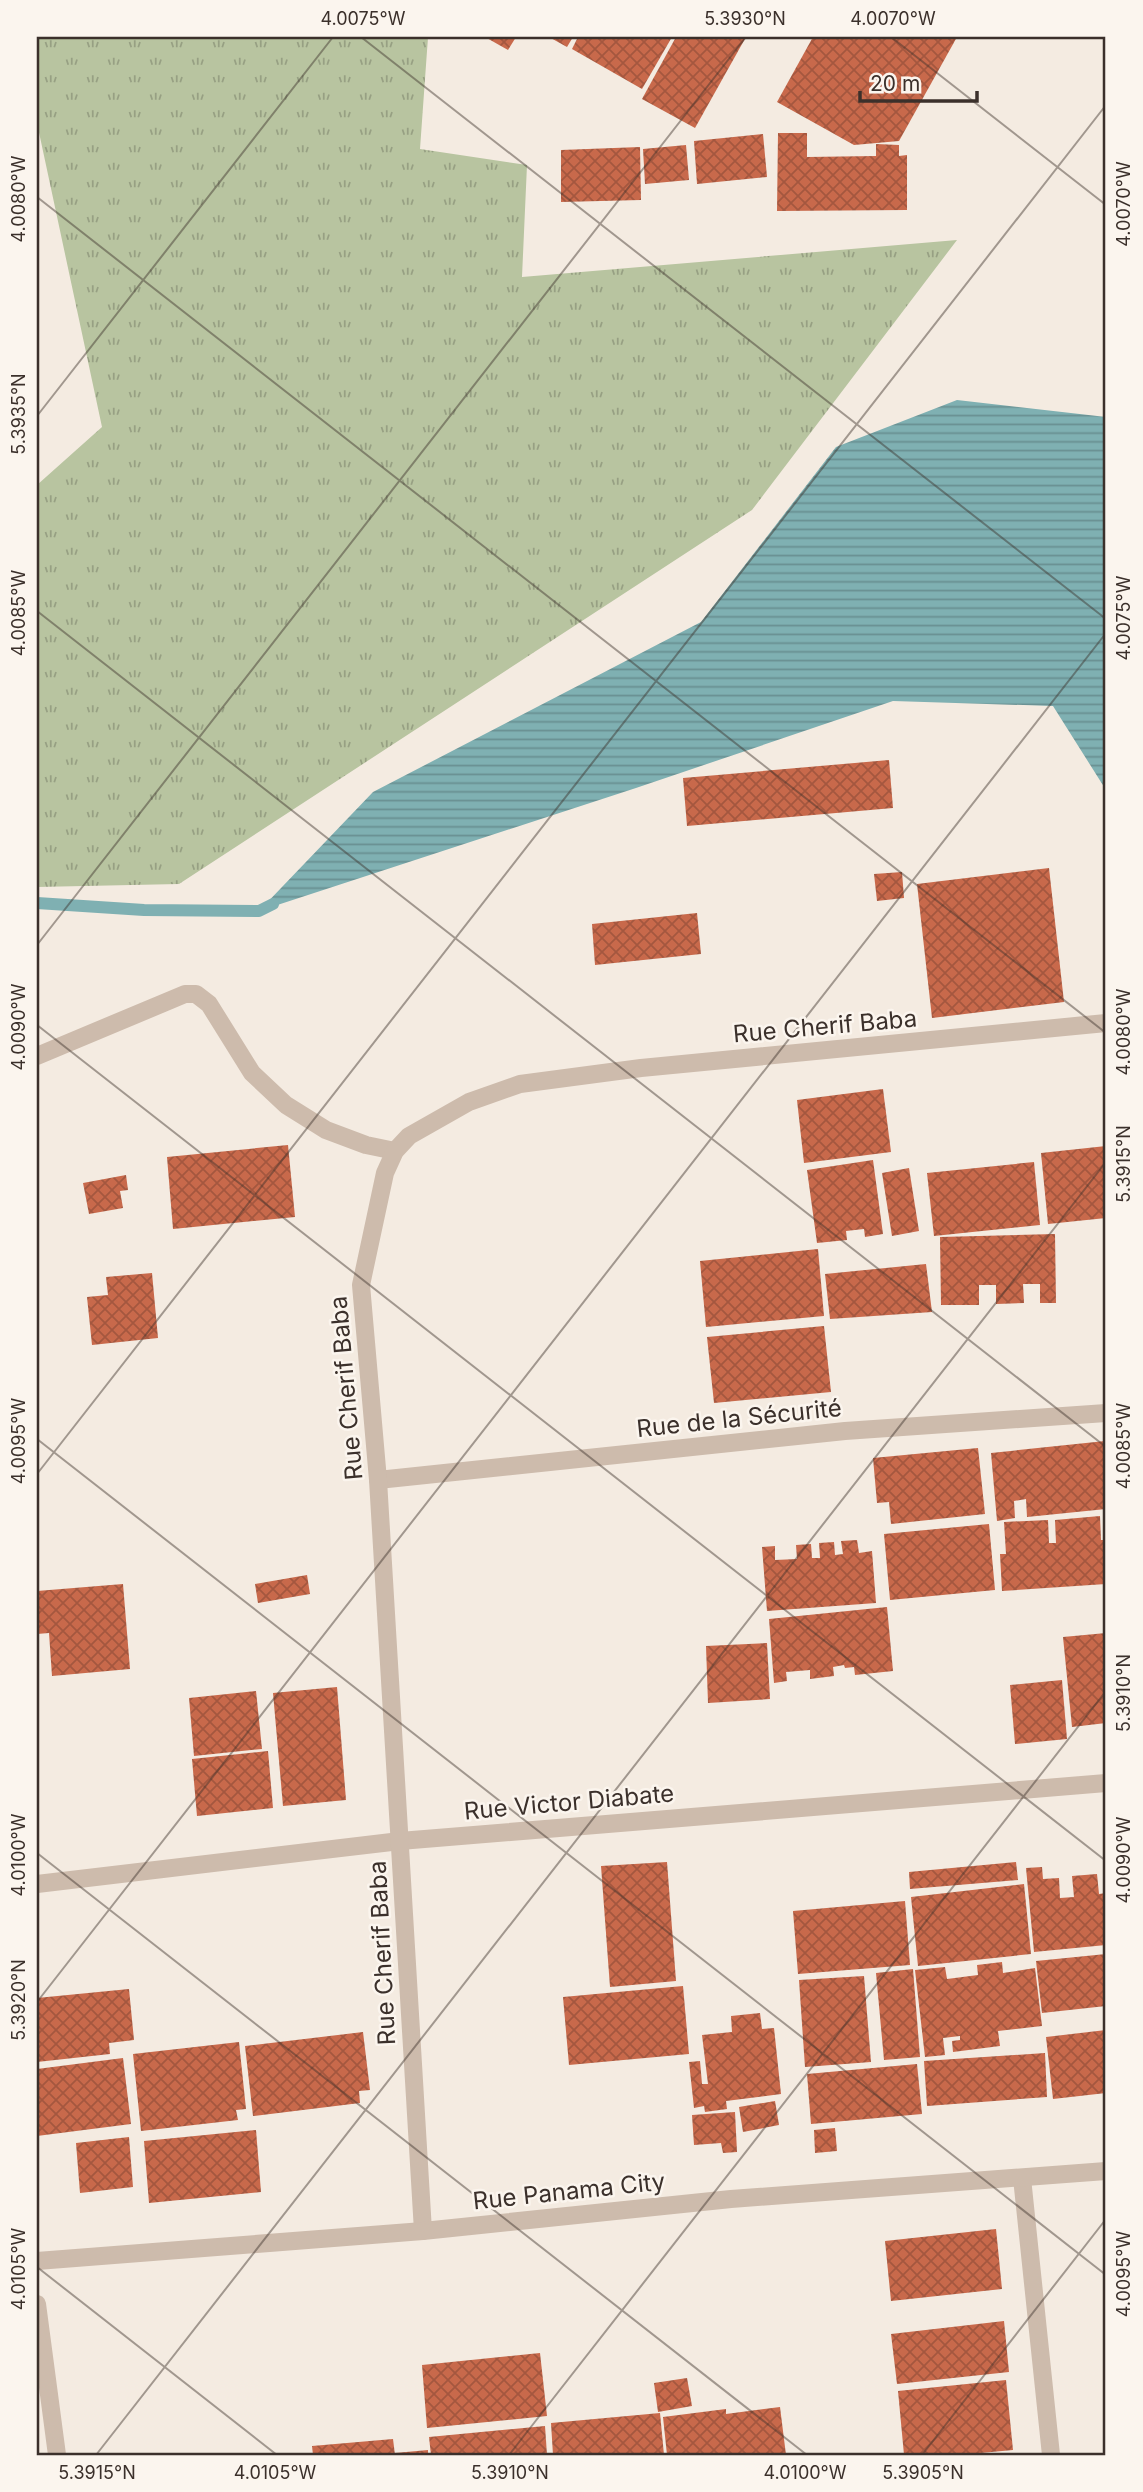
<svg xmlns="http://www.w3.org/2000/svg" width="1143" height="2492" font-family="Inter,sans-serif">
  <defs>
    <pattern id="grass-tufts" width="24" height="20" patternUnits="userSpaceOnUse" patternTransform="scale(1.75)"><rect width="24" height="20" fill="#b8c4a0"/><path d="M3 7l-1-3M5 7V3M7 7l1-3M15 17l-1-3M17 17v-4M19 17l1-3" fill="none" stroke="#97a083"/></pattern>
    <pattern id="water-rules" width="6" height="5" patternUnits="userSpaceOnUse" patternTransform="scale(1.75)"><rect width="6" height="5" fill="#7fb0b2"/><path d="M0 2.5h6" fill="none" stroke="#699091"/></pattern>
    <pattern id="building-cross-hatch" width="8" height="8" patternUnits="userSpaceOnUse" patternTransform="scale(1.75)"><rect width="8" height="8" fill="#c8694b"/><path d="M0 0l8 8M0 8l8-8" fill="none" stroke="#a4573f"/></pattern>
  </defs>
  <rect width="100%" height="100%" fill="#f4ebe1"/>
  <!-- grass -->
  <polygon fill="url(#grass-tufts)" points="37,37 428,37 420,149 527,165 522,277 957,240 752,510 179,884 37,887 37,485 102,427 37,123"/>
  <!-- water -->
  <polygon fill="url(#water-rules)" points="957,400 1106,417 1106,790 1053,706 893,701 636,788 259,911 373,792 701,622 836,447"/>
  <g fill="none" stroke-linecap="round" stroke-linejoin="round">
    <!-- stream -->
    <polyline stroke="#7fb0b2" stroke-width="12" points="37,903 144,910 259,911 273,904"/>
  </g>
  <!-- building -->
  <g fill="url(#building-cross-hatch)">
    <polygon points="485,37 516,37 508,50"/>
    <polygon points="549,37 573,37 567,47"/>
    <polygon points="578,37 672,37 642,89 572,49"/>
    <polygon points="676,37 746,37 695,128 642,99"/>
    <polygon points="813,37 957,37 899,141 854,145 777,102"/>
    <polygon points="778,133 807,133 807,157 876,156 876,144 899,145 899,156 907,155 907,210 777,211"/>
    <polygon points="763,134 767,177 697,184 694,141"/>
    <polygon points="686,145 689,180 645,184 643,149"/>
    <polygon points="640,147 641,200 561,202 561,150"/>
    <polygon points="889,760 893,808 687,826 683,778"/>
    <polygon points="1049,868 1064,1002 932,1018 917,884"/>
    <polygon points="902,872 904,898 877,901 874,874"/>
    <polygon points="697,913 701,954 595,965 592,924"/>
    <polygon points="883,1089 891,1152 804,1163 797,1100"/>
    <polygon points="288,1145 295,1217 173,1229 167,1157"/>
    <polygon points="1106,1146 1106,1218 1048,1224 1041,1153"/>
    <polygon points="873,1160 883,1234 865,1237 864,1229 846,1231 847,1240 817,1243 807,1170"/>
    <polygon points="1034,1162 1040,1225 934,1236 927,1173"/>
    <polygon points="909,1168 919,1231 892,1236 882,1173"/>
    <polygon points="126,1175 128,1190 120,1191 123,1208 89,1214 83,1183"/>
    <polygon points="1055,1234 1056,1303 1040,1303 1040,1284 1023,1284 1024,1303 996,1304 996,1285 979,1285 979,1305 941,1305 940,1237"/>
    <polygon points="818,1249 824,1316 706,1327 700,1261"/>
    <polygon points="926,1264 932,1312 830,1319 825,1274"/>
    <polygon points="152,1273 158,1338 92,1345 87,1297 108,1295 106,1277"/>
    <polygon points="824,1326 831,1392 714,1403 707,1337"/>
    <polygon points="1105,1441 1106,1509 1027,1517 1026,1499 1014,1501 1015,1518 997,1521 991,1453"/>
    <polygon points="978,1448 985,1514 891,1524 889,1502 877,1503 873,1458"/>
    <polygon points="1100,1516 1101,1540 1106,1540 1106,1584 1002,1591 1000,1554 1006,1554 1004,1522 1048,1520 1049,1543 1056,1543 1055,1520"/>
    <polygon points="989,1524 995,1590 890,1600 884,1534"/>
    <polygon points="857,1540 859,1553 872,1551 876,1603 767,1611 762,1547 775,1546 775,1560 797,1559 796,1545 811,1544 812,1558 820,1558 819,1543 834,1542 835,1555 843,1554 841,1541"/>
    <polygon points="307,1575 310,1594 258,1603 255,1584"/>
    <polygon points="123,1584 130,1669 52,1676 49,1633 37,1634 37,1591"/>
    <polygon points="887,1607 893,1671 855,1675 854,1667 845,1668 844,1665 833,1667 834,1676 810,1679 810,1670 786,1672 787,1681 774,1683 769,1619"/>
    <polygon points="1106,1633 1106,1723 1072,1727 1063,1637"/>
    <polygon points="767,1643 770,1699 708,1703 706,1646"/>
    <polygon points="1062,1680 1067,1739 1015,1744 1010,1685"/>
    <polygon points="337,1687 346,1800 283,1806 273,1693"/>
    <polygon points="256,1691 262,1749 194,1756 189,1698"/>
    <polygon points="268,1751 273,1808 197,1816 192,1759"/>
    <polygon points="667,1862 676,1981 610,1987 601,1866"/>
    <polygon points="1016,1862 1018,1880 910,1889 909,1872"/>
    <polygon points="1042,1867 1043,1879 1059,1878 1060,1898 1074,1897 1072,1876 1097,1874 1099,1894 1106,1893 1106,1945 1034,1952 1026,1868"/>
    <polygon points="1024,1884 1031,1954 918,1966 911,1897"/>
    <polygon points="905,1901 910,1965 798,1974 793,1911"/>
    <polygon points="1106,1954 1106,2006 1042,2013 1036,1961"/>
    <polygon points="1002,1962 1003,1973 1035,1968 1042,2026 998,2031 1000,2046 953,2052 952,2041 960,2040 960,2036 943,2038 945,2055 925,2057 915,1970 945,1967 947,1979 978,1975 977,1965"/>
    <polygon points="913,1969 920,2057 884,2060 876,1973"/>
    <polygon points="864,1976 871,2062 805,2067 799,1980"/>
    <polygon points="683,1986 689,2054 569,2065 563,1997"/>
    <polygon points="129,1989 134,2040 109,2043 110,2054 37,2062 37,1998"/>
    <polygon points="760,2013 762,2029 774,2028 781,2094 726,2101 727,2109 705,2112 704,2106 694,2108 689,2062 700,2061 702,2084 708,2084 702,2035 732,2032 731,2016"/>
    <polygon points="1106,2030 1106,2093 1053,2099 1046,2037"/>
    <polygon points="363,2032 370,2090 359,2091 360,2103 253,2116 245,2046"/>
    <polygon points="239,2042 246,2109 236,2110 238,2120 141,2131 133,2054"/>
    <polygon points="1045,2053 1047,2097 927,2106 924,2061"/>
    <polygon points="123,2058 131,2124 37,2136 37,2069"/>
    <polygon points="917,2064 922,2114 811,2124 807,2074"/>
    <polygon points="775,2101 779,2125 743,2132 739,2107"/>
    <polygon points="735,2112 737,2152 723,2153 721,2143 694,2145 692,2115"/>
    <polygon points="835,2128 837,2151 815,2153 814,2130"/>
    <polygon points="256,2130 261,2192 149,2203 144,2141"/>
    <polygon points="129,2137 133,2187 80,2193 76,2143"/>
    <polygon points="996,2229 1002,2289 891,2301 885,2241"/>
    <polygon points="1004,2321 1009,2372 897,2384 891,2334"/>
    <polygon points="540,2353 547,2416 427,2428 422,2365"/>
    <polygon points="687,2378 692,2406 658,2412 654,2383"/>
    <polygon points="1006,2380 1013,2450 959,2455 904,2455 898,2391"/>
    <polygon points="780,2407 786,2455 667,2455 663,2417 726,2409 726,2414"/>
    <polygon points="660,2413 664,2455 553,2455 551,2423"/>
    <polygon points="545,2426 547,2455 431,2455 429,2437"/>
    <polygon points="393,2439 395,2455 313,2455 312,2446"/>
    <polygon points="428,2450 428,2455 395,2455 395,2453"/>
  </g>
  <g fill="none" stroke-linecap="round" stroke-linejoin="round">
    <!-- minor -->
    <g stroke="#cdbbac" stroke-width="18">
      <polyline points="37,1056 185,994 196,994 209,1004 252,1073 286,1105 326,1130 366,1145 395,1151"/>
      <polyline points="378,1480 845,1431 1106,1413"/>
      <polyline points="37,1884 400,1841 1106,1783"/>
      <polyline points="1022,2178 1051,2455"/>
      <polyline points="423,2231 378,1480 361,1285 385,1173 395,1151 409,1136 469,1102 520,1084 641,1068 1106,1023"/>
      <polyline points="37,2261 423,2231 731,2199 1106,2171"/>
      <polyline points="37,2304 57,2455"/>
    </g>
  </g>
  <!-- ticks -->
  <path fill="none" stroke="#3b302b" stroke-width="2" stroke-opacity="0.45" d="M361,37L1106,619M891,37L1106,205M37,197L1106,1033M37,416L333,37M37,611L1106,1447M37,945L746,37M37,1025L1106,1861M37,1439L1106,2275M37,1474L1106,105M37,1853L807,2455M37,2002L1106,633M37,2267L277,2455M96,2455L1106,1162M509,2455L1106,1691M922,2455L1106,2219"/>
  <g text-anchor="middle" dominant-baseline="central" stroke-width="5" stroke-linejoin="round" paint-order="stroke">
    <!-- street labels -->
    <g font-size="24" fill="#3b302b" stroke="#fbf5ee">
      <text transform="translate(825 1026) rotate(-5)">Rue Cherif Baba</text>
      <text transform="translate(346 1388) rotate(-95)">Rue Cherif Baba</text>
      <text transform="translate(739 1418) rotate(-6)">Rue de la Sécurité</text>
      <text transform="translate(569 1802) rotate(-5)">Rue Victor Diabate</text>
      <text transform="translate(382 1953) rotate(-93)">Rue Cherif Baba</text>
      <text transform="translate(569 2191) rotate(-6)">Rue Panama City</text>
    </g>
  </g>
  <!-- border -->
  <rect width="1143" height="2492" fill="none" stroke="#fbf5ee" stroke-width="77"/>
  <!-- scale -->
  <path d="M860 91v10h117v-10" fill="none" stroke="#3b302b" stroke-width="3.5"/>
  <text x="870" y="91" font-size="21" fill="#3b302b" stroke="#fbf5ee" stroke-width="5" paint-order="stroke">20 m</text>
  <rect x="38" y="38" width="1066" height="2416" fill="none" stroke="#3b302b" stroke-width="2.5"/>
  <g font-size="18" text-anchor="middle" fill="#3b302b">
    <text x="363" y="25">4.0075°W</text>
    <text x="745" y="25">5.3930°N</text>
    <text x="893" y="25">4.0070°W</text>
    <text transform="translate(19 199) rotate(-90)" y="6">4.0080°W</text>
    <text transform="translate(1124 204) rotate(-90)" y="6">4.0070°W</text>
    <text transform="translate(19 414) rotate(-90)" y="6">5.3935°N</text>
    <text transform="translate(19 613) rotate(-90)" y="6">4.0085°W</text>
    <text transform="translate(1124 618) rotate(-90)" y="6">4.0075°W</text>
    <text transform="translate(19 1027) rotate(-90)" y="6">4.0090°W</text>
    <text transform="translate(1124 1032) rotate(-90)" y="6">4.0080°W</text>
    <text transform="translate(1124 1164) rotate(-90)" y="6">5.3915°N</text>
    <text transform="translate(19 1441) rotate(-90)" y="6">4.0095°W</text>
    <text transform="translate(1124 1446) rotate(-90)" y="6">4.0085°W</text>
    <text transform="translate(1124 1693) rotate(-90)" y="6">5.3910°N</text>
    <text transform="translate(19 1855) rotate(-90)" y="6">4.0100°W</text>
    <text transform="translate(1124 1860) rotate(-90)" y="6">4.0090°W</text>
    <text transform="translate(19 2000) rotate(-90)" y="6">5.3920°N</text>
    <text transform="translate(19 2269) rotate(-90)" y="6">4.0105°W</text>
    <text transform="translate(1124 2274) rotate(-90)" y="6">4.0095°W</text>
    <text x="97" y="2479">5.3915°N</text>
    <text x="275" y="2479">4.0105°W</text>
    <text x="510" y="2479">5.3910°N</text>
    <text x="805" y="2479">4.0100°W</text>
    <text x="923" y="2479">5.3905°N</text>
  </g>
</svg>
